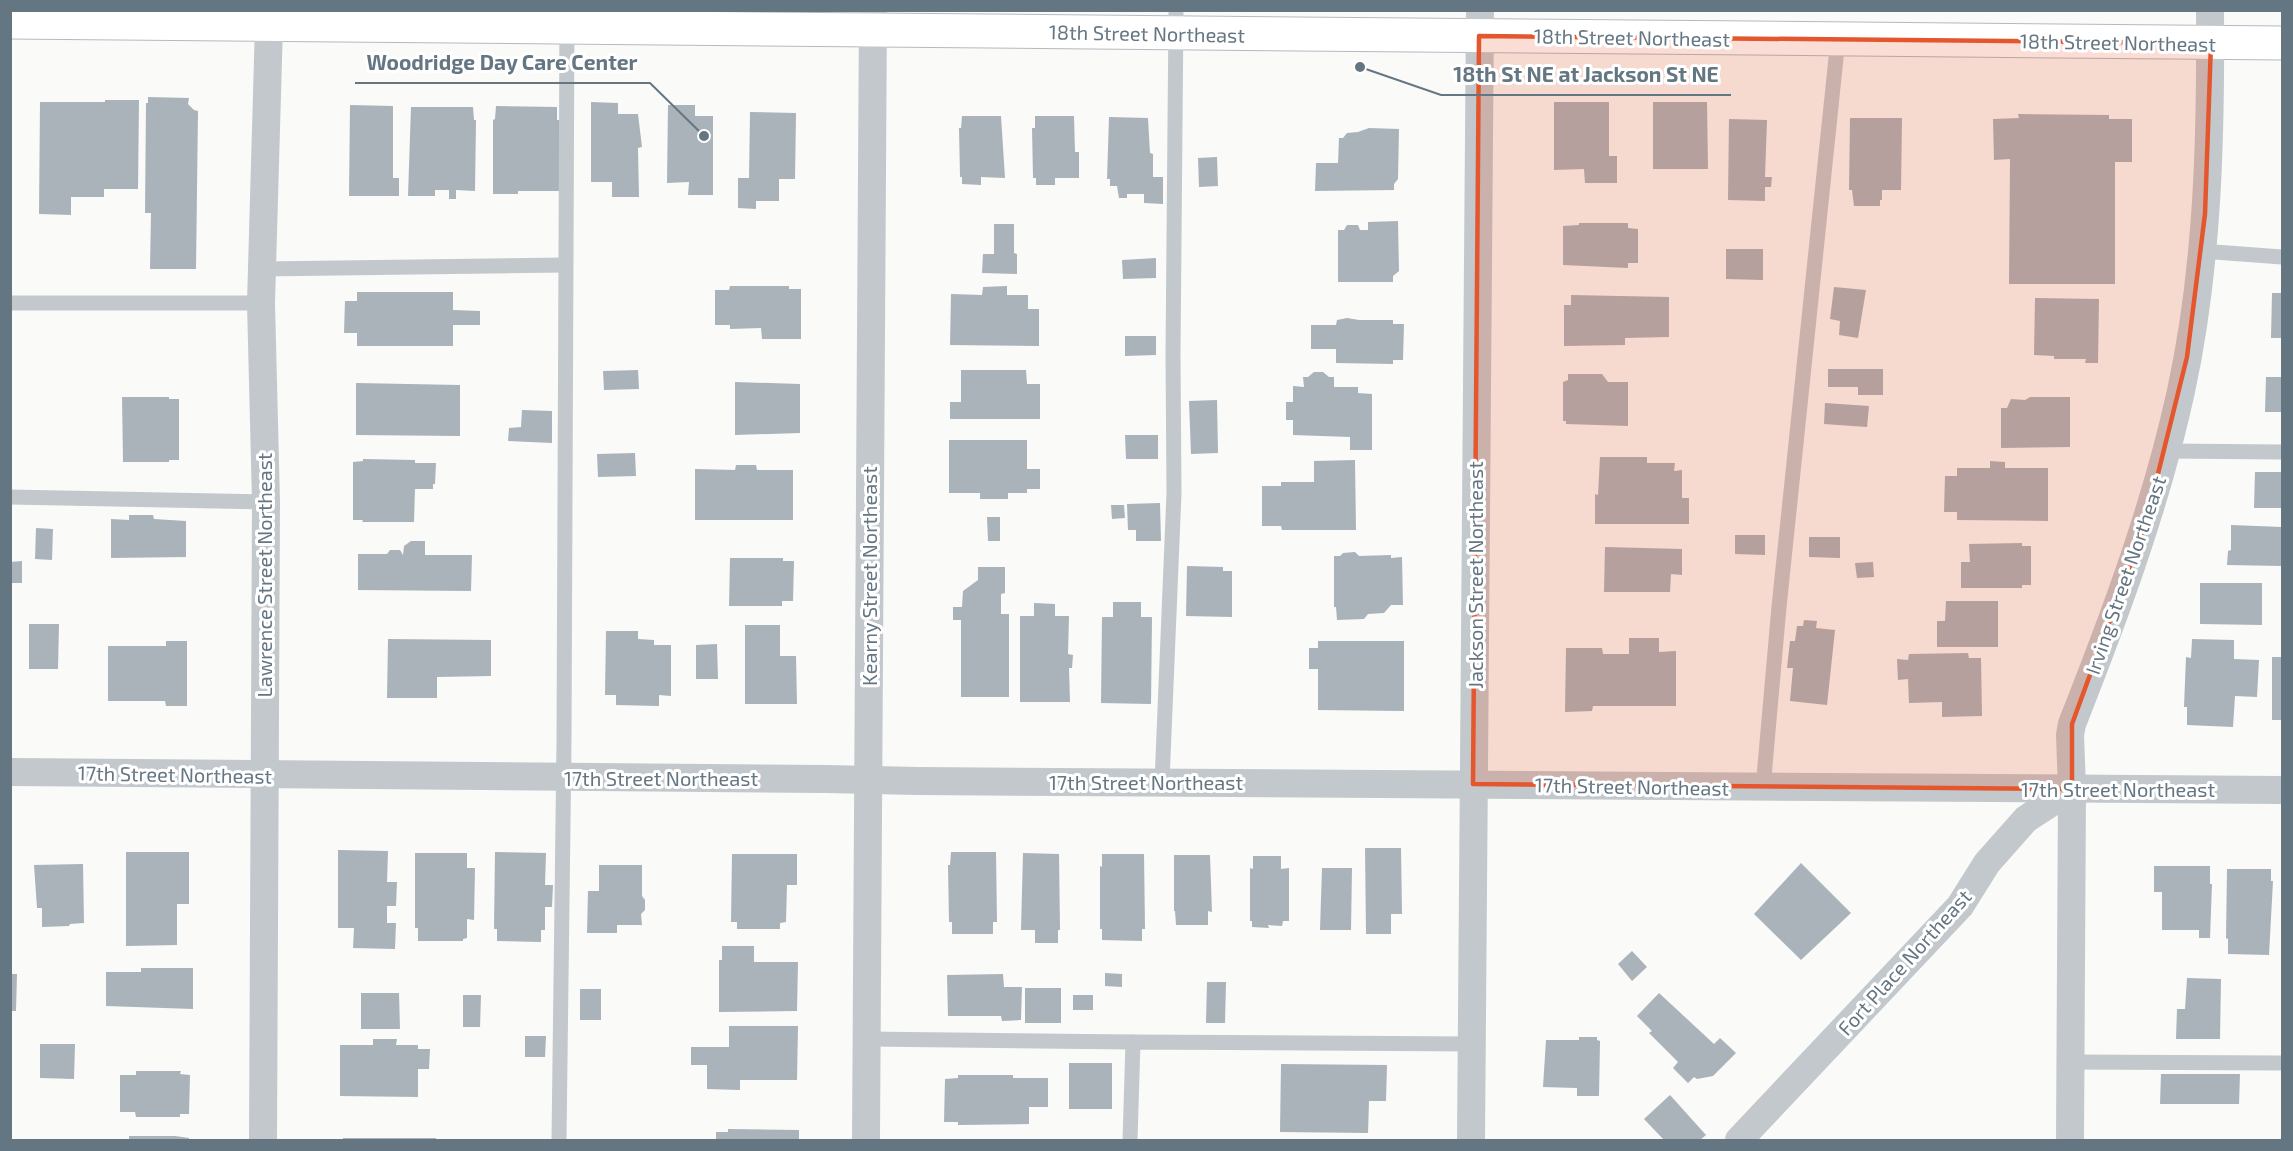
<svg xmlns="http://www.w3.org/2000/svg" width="2293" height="1151" font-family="'Exo 2',sans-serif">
  <rect width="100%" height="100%" fill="#fafaf8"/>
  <!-- building -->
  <g fill="#aab3b9">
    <polygon points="148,97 189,98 188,104 194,110 198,111 196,269 150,269 151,213 145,213 146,103 148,103"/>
    <polygon points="105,100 139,100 138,189 104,189 104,197 71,197 71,215 39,214 40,102 105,102"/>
    <polygon points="591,102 618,103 618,114 638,114 642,147 638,148 639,197 612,197 612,182 591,182"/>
    <polygon points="1554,102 1609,102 1609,156 1617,156 1617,183 1585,183 1584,169 1554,170"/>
    <polygon points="1653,102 1707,102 1708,169 1653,169"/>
    <polygon points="350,105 393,106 393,178 399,178 399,196 349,196"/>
    <polygon points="668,105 695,105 695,116 713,116 713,195 688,195 689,182 667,183"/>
    <polygon points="496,106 557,107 557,120 559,120 559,191 518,191 518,194 493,194 493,120 495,119"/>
    <polygon points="411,107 473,107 474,120 476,120 475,191 456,190 456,199 449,199 449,190 435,190 435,196 408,196"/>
    <polygon points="750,112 796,113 795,179 779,179 779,201 756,201 756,209 738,208 738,178 749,178"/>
    <polygon points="2018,114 2109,115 2109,119 2132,119 2132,162 2115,162 2115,284 2009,284 2010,159 1994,160 1993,119 2019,118"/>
    <polygon points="962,116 1001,116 1005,178 981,177 981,185 962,184 962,177 960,177 959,128 961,128"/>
    <polygon points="1035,116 1074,116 1075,152 1079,152 1079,178 1055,178 1055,185 1036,185 1036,178 1033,178 1032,128 1035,128"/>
    <polygon points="1109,117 1148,118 1150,153 1153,154 1153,177 1163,177 1163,204 1144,203 1144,194 1127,194 1127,198 1119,198 1117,186 1110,186 1110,179 1107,179"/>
    <polygon points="1850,118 1902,118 1901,190 1882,190 1882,200 1880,200 1880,206 1854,206 1852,190 1849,190"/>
    <polygon points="1729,119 1767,120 1765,177 1772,177 1771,187 1765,187 1765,201 1728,200"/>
    <polygon points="1369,128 1399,129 1398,179 1394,184 1394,190 1315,191 1316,163 1338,163 1339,138 1343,138 1347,133 1358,132"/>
    <polygon points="1217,157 1218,186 1199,187 1198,158"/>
    <polygon points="1398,221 1399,271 1393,276 1393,282 1338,282 1338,230 1344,230 1347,225 1358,225 1360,230 1368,230 1368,222"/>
    <polygon points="1579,223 1628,223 1628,228 1638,229 1638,263 1628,263 1628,268 1563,265 1563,226 1579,225"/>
    <polygon points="994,224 1014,224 1014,253 1017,254 1017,274 982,273 983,254 994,254"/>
    <polygon points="1726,249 1763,249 1763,280 1726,279"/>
    <polygon points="1156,258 1156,278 1123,279 1122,260"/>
    <polygon points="730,286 789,286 789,289 801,289 801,339 762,339 761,328 730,329 730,325 715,325 715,290 729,290"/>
    <polygon points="1007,286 1007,295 1028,295 1028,309 1039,309 1039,346 950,345 951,294 982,295 983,287"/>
    <polygon points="1834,287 1866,290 1858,338 1839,335 1840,321 1830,319"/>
    <polygon points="357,292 453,292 453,310 480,311 480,325 453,325 453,346 357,346 357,333 344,333 345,301 357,301"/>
    <polygon points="2272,293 2282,293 2282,338 2271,338"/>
    <polygon points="1571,295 1669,297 1669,337 1625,338 1625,345 1564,346 1564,305 1571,305"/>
    <polygon points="2035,298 2099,299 2098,363 2085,363 2086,359 2054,359 2054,356 2034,355"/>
    <polygon points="1347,318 1359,320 1393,320 1393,324 1404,324 1403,360 1393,360 1393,364 1336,363 1336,349 1311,349 1311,325 1336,325 1337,320"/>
    <polygon points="1125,336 1156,336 1156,355 1125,356"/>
    <polygon points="1828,369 1883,369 1883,395 1858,395 1858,387 1828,387"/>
    <polygon points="638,370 639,389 604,390 603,371"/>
    <polygon points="961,370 1026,370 1027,384 1040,384 1040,419 950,419 950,402 961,402"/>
    <polygon points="1314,372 1323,372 1329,377 1334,377 1334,387 1358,387 1358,393 1372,394 1372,450 1350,450 1350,437 1293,435 1293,420 1286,420 1286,402 1293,402 1293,386 1304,387 1303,377 1308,377"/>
    <polygon points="1568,374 1602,374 1608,382 1628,382 1628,426 1566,424 1566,421 1563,421 1563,382 1568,380"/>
    <polygon points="2266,377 2282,377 2282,412 2265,412"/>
    <polygon points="735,382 800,384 800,433 735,435"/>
    <polygon points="356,383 460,385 460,436 356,435"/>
    <polygon points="122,397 169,397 169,399 179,399 179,460 169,460 169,462 123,462"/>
    <polygon points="2030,397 2070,397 2070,447 2001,448 2001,408 2007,408 2011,399 2025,400"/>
    <polygon points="1217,400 1218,453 1191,454 1189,401"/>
    <polygon points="1825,403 1869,406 1867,427 1824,424"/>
    <polygon points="522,410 552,411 552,443 508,441 509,428 521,427"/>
    <polygon points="1125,435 1158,435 1158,459 1126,459"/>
    <polygon points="949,440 1027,440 1027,469 1040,469 1040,489 1027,489 1027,493 1008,493 1008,499 980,499 980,493 949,493"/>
    <polygon points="635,453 636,476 598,477 597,454"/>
    <polygon points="1600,457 1647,457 1647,463 1675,463 1674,471 1682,470 1682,498 1689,498 1689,524 1595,524 1595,494 1598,495"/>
    <polygon points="363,459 415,460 415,463 436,463 435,484 433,484 433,489 415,489 414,522 362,522 363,520 353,520 353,462 363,461"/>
    <polygon points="1355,460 1356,530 1282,530 1281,526 1262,526 1262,486 1281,486 1281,482 1314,482 1314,461"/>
    <polygon points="1990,461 2005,462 2005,468 2048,468 2048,521 1957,520 1957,512 1944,512 1945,476 1957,476 1957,468 1990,468"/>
    <polygon points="736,465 756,465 757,470 793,470 793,520 695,520 695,469 735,470"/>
    <polygon points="2255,472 2282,472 2282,508 2254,508"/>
    <polygon points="1160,503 1161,541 1136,541 1136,530 1128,530 1127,504"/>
    <polygon points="1111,505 1124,505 1125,518 1112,519"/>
    <polygon points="129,515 153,515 154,519 186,521 186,557 111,558 111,519 129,520"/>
    <polygon points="987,517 1000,517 1000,541 988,541"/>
    <polygon points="2231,525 2282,527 2282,566 2227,565 2228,551 2231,550"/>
    <polygon points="36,528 53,529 52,560 35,559"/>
    <polygon points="1735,535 1765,535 1765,555 1735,554"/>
    <polygon points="1809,537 1840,537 1840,558 1809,557"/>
    <polygon points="411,541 425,541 425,555 472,555 471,591 358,590 358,554 387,554 390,550 400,550 403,555 404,546"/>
    <polygon points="2022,543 2022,546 2031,546 2031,585 2022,585 2022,588 1961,588 1961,562 1970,562 1969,544"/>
    <polygon points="1605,547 1682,549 1682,575 1671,574 1670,592 1604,592"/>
    <polygon points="1355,552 1359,556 1391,555 1391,558 1402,557 1403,605 1391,605 1384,613 1368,614 1364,619 1337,620 1336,607 1334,607 1334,556 1340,556 1343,553"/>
    <polygon points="730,558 783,558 783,561 794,561 793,601 782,601 782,606 729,606"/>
    <polygon points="22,561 22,583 10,583 10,562"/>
    <polygon points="1873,562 1874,577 1857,578 1855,563"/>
    <polygon points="1187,566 1223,567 1223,571 1232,571 1232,617 1186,616"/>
    <polygon points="978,567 1005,567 1005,593 1001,594 1001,614 1009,614 1009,697 961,697 961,620 953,620 953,607 962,607 963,591 978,580"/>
    <polygon points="2200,583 2262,583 2262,625 2200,624"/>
    <polygon points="1946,601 1998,601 1998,647 1937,647 1937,621 1945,621"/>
    <polygon points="1113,602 1141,602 1141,617 1152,617 1151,704 1101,703 1102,617 1113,617"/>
    <polygon points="1034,603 1055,604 1055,616 1069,616 1068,654 1073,655 1072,668 1069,668 1070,702 1020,702 1020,616 1034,616"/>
    <polygon points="1804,620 1817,621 1816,628 1835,630 1827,705 1790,701 1793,668 1787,668 1790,641 1795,641 1797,626 1803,626"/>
    <polygon points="29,624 59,624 58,669 29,669"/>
    <polygon points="745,625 780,625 780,656 796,656 797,704 745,704"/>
    <polygon points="606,631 638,631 638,639 654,640 654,645 671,645 671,696 659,695 659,706 616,705 616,695 605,695"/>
    <polygon points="1629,638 1659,638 1659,652 1676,651 1676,706 1593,706 1592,711 1565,712 1566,648 1602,648 1603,654 1629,654"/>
    <polygon points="388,639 491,640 491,676 437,677 437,698 387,698"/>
    <polygon points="2192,639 2234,640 2234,659 2259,660 2257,697 2235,696 2233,727 2187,725 2187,707 2184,707 2186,657 2191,658"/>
    <polygon points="166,641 187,641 187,706 166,706 165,701 108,701 108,646 166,646"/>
    <polygon points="1318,641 1404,641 1404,711 1318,710 1318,669 1309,669 1309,648 1318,648"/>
    <polygon points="717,644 718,679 696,679 696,645"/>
    <polygon points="1968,653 1969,658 1981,658 1982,716 1942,717 1942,702 1909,703 1908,679 1898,680 1897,659 1908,660 1909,654"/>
    <rect x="2272" y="657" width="10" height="63"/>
    <polygon points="1365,848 1401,848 1402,914 1391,914 1391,934 1366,934"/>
    <polygon points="338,850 388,851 387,882 397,882 396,906 387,906 387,923 396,923 395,949 353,948 354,928 338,928"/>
    <polygon points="126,852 189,852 189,904 177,904 177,945 126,946"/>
    <polygon points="495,852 546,853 545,885 553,885 552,907 545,907 545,930 541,930 541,942 497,941 497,929 494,929"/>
    <polygon points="951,852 996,852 997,922 993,922 993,934 952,934 952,922 949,922 948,865 950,865"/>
    <polygon points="415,853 467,853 467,868 475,868 474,920 467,919 467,938 463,939 463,941 418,941 418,928 415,928"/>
    <polygon points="1023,853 1059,854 1060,930 1058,930 1058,943 1035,943 1035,930 1021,930"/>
    <polygon points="732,854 797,854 797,885 787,885 786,922 780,923 780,929 737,929 737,922 731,922"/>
    <polygon points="1102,854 1144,854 1145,929 1142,929 1142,941 1102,940 1102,929 1100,929 1100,866 1102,867"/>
    <polygon points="1174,855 1210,855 1212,912 1208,911 1208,925 1176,925 1175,911 1174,911"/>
    <polygon points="1253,856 1281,856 1281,869 1289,868 1289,921 1283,921 1282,926 1268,925 1269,928 1252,927 1252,921 1250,921 1250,868 1253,869"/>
    <polygon points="1801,863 1851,913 1801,960 1754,914"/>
    <polygon points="83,864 84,923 70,924 69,926 42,927 42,908 37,908 34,865"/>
    <polygon points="599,865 642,865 642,896 645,900 645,910 641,914 642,925 617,925 617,933 587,933 588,891 599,891"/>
    <polygon points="2154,866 2210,866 2210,884 2212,884 2210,938 2199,938 2199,930 2162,930 2162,892 2154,892"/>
    <polygon points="1322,868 1352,868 1351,930 1320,930"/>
    <polygon points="2227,869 2271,869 2271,881 2273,881 2269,955 2228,954 2228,939 2226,938"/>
    <polygon points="722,946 754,946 754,962 798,962 797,1011 719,1012 719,960 722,960"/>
    <polygon points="1632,951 1647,967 1632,981 1618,964"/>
    <polygon points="141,968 193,968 193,1009 106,1006 106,972 141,972"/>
    <polygon points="1105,973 1122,974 1122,987 1105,986"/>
    <polygon points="10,974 17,974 16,1011 10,1011"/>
    <polygon points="1003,974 1004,987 1022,987 1021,1020 1002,1021 1001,1016 948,1016 947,975"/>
    <polygon points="2187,978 2221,979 2220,1039 2176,1039 2177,1009 2185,1009"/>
    <polygon points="1207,982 1226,982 1225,1023 1206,1023"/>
    <rect x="1025" y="988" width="36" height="35"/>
    <rect x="580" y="989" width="21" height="31"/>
    <polygon points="361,993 399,993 400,1029 361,1029"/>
    <polygon points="1659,993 1714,1044 1720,1038 1736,1053 1713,1076 1697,1079 1694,1077 1688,1083 1673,1068 1678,1062 1649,1033 1652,1031 1637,1016"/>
    <polygon points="463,995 481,995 480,1027 463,1027"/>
    <rect x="1073" y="995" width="20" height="15"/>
    <polygon points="729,1026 798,1026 797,1080 740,1080 740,1090 707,1089 707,1065 691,1065 691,1047 729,1047"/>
    <polygon points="525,1036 546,1036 545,1057 525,1057"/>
    <polygon points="1579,1037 1597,1037 1597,1040 1600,1041 1599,1096 1577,1096 1577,1088 1543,1087 1546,1040 1579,1040"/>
    <polygon points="373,1039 397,1039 396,1045 418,1045 418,1049 430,1049 429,1069 418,1069 418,1097 340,1096 340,1045 373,1045"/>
    <polygon points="40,1044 75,1044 74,1079 40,1078"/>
    <rect x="1069" y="1063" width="43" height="46"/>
    <polygon points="1281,1064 1387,1065 1386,1101 1369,1101 1368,1133 1280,1132"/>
    <polygon points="136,1071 181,1071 180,1074 190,1075 189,1114 180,1114 180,1117 136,1117 135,1112 120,1112 120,1075 136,1075"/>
    <polygon points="2161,1074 2240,1074 2239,1104 2160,1104"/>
    <polygon points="958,1075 1013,1075 1013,1078 1048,1078 1048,1107 1029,1107 1029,1124 958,1125 958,1122 944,1122 945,1079 958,1078"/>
    <polygon points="1670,1095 1706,1135 1700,1140 1664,1140 1644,1119"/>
    <polygon points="728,1129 799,1130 799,1140 716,1140 716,1132 728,1132"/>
    <polygon points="129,1136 175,1136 189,1138 189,1140 129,1140"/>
    <rect x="343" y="1138" width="93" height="2"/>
  </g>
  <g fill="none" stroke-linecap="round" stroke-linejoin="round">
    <defs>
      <polyline id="secondary" points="10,22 2282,43"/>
    </defs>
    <!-- secondary casing -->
    <use href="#secondary" stroke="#b3babf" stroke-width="35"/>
    <!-- service -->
    <g stroke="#c3c8cc" stroke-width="15">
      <polyline points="2201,251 2282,257"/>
      <polyline points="261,269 564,265"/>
      <polyline points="10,303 261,303"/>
      <polyline points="2167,451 2282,452"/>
      <polyline points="10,497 266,502"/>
      <polyline points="1162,782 1174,493 1173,355 1176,10"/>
      <polyline points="1763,788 1779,607 1838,39"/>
      <polyline points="866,1039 1133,1042"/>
      <polyline points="2071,1062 2282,1063"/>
      <polyline points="559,1140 564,742 567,10"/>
      <polyline points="1130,1140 1133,1042 1472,1044"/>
    </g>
    <!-- minor -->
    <g stroke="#c3c8cc" stroke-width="28">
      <polyline points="10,772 826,779 918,781 2282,790"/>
      <polyline points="263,1140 266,502 261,303 269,24 265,10"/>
      <polyline points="866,1140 873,10"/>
      <polyline points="1471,1140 1480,10"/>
      <polyline points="1739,1140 1960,906 1987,863 2026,819 2072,789"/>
      <path d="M2070,1140L2072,789L2070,735L2072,724C2115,615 2156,506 2181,391C2208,267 2211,137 2210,10"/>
    </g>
    <!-- secondary -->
    <use href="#secondary" stroke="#fff" stroke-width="33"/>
  </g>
  <!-- marked area -->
  <path fill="#e4572e" fill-opacity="0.2" stroke="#e4572e" stroke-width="4.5" stroke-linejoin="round" d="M1479,36L2211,43L2205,214L2187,357L2146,522L2072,724V789L1473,784Z"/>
  <g text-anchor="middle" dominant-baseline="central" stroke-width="6" stroke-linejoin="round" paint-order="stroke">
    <!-- street labels -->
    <g font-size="20" fill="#657683" stroke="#fff">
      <text transform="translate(1147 33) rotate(1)">18th Street Northeast</text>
      <text transform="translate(1632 37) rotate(1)">18th Street Northeast</text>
      <text transform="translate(2118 42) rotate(1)">18th Street Northeast</text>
      <text transform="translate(264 575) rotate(-90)">Lawrence Street Northeast</text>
      <text transform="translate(1475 575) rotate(-90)">Jackson Street Northeast</text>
      <text transform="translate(2125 575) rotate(-71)">Irving Street Northeast</text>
      <text transform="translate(869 576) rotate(-90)">Kearny Street Northeast</text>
      <text transform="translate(175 774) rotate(1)">17th Street Northeast</text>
      <text x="661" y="778">17th Street Northeast</text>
      <text x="1146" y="782">17th Street Northeast</text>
      <text transform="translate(1632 786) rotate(1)">17th Street Northeast</text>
      <text x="2118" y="789">17th Street Northeast</text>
      <text transform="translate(1904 962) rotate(-48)">Fort Place Northeast</text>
    </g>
  </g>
  <!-- callouts -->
  <path fill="none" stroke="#657683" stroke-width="2" d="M704 136L650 83H355M1360 67L1441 95H1731"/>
  <g fill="#657683" stroke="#fff" stroke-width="2">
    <circle cx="704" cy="136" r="6"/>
    <circle cx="1360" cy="67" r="6"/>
  </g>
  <g font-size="21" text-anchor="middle" font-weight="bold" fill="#657683" stroke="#fff" stroke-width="6" stroke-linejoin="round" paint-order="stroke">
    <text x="502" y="70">Woodridge Day Care Center</text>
    <text x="1586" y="82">18th St NE at Jackson St NE</text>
  </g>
  <!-- border -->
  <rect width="2293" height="1151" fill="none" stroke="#657683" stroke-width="24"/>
</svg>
